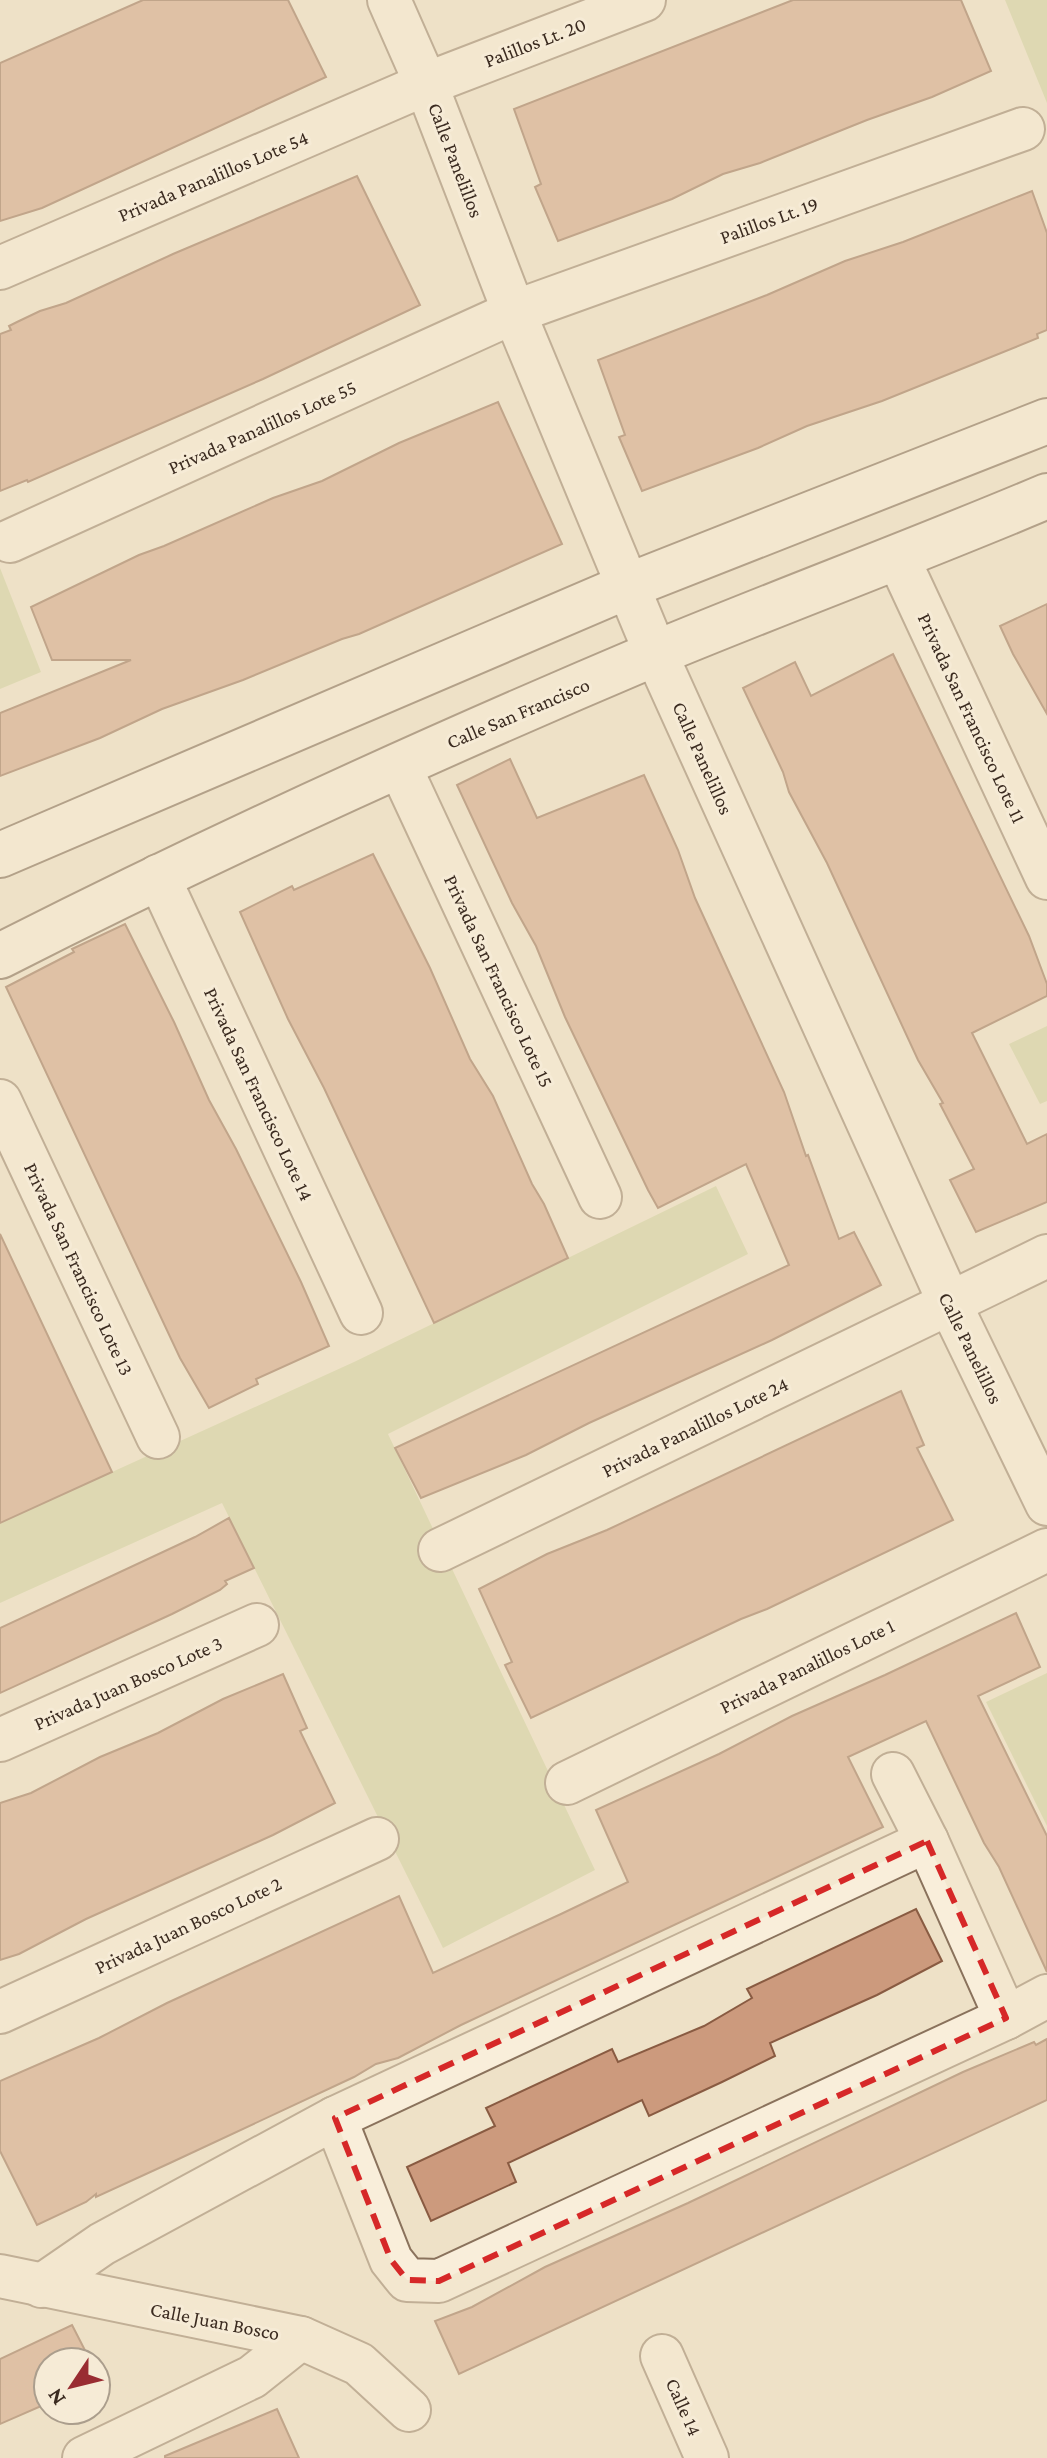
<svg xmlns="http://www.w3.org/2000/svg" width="1047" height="2458" font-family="'Crimson Pro',serif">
  <rect width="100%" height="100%" fill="#eee1c7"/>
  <!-- green -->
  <g fill="#cacd9a">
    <polygon points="1005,0 1047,0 1047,103"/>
    <polygon points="0,568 41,672 0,689"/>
    <polygon points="1047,1026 1047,1101 1040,1104 1009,1044"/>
    <polygon points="716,1186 748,1254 388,1434 595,1870 443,1948 222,1503 0,1603 0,1523 354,1362"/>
    <polygon points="1047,1673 1047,1826 986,1702"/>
  </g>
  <!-- building -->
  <g fill="#cc9a7d" stroke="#895b42" stroke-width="2">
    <polygon points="143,0 288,0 326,77 42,208 0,221 0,63"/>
    <polygon points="793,0 961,0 991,71 932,97 867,120 760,163 723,174 672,199 558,241 535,187 541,184 514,109"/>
    <polygon points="357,176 420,305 263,379 28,482 27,480 0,491 0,334 11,330 9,326 17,322 40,311 66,303 173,254"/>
    <polygon points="1032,191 1047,233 1047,330 1037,334 1038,338 882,401 807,426 758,448 642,491 619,437 625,435 598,360 767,295 845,261 903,242"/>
    <polygon points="498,402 562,544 359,634 342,639 243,680 162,709 100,738 0,776 0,713 131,660 52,660 31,607 139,555 164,546 273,498 322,481 399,443"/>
    <polygon points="1047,604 1047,714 1013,654 1000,626"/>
    <polygon points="893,654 1029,936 1047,984 1047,996 972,1033 1027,1144 1047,1134 1047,1202 976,1232 950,1180 974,1169 940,1104 943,1103 918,1060 827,863 789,792 783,772 743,688 795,662 811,696"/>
    <polygon points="510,759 537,818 644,775 678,850 695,898 784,1092 806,1156 808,1155 839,1239 854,1232 881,1285 772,1340 589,1423 526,1455 421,1498 395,1448 789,1265 746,1164 658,1208 648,1190 565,1017 536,946 512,903 457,785"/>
    <polygon points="373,854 430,968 470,1059 493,1096 532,1184 544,1204 568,1258 434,1323 324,1088 288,1019 240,912 292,886 294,890"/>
    <polygon points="125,924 174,1022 209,1100 236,1149 301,1282 329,1346 256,1379 258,1384 209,1408 180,1358 6,987 74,952 72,949"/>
    <polygon points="0,1234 112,1472 0,1523"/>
    <polygon points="901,1391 924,1445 917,1448 953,1520 767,1609 741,1619 531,1718 505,1665 512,1662 479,1589 547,1554 607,1530"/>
    <polygon points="229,1518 254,1568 225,1581 227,1584 220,1590 172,1614 0,1693 0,1628 195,1537"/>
    <polygon points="1016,1613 1040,1667 978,1696 1047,1836 1047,1972 999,1867 984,1843 926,1721 848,1757 883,1827 461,2025 398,2058 376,2064 354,2077 170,2163 96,2197 96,2194 86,2202 37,2225 0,2151 0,2081 99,2038 167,2003 399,1896 433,1973 561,1914 628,1882 596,1810 719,1754 792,1716 885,1675"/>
    <polygon points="283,1674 307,1728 300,1731 335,1803 273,1835 86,1919 19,1954 0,1960 0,1803 31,1793 100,1757 158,1733 223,1699"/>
    <polygon points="916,1909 942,1961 877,1995 770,2043 775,2056 722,2082 649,2116 642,2100 508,2163 516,2182 431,2221 407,2167 495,2126 486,2108 612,2049 618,2062 704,2026 752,1998 747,1989"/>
    <polygon points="1047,2039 1047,2100 459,2374 435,2321 472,2307 545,2267 688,2203 963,2072 1034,2042 1036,2045"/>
    <polygon points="72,2325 91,2362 48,2362 48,2403 0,2424 0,2359"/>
    <polygon points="277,2409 299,2458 165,2458 165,2456"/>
  </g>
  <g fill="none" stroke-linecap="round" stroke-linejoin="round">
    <defs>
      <g id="street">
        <polyline points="389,0 426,84 514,312 656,654 950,1304 1047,1504"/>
        <polyline points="0,268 426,84 644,0"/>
        <polyline points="10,541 514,312 1023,129"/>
        <polyline points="898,558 1047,878"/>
        <polyline points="399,765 600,1197"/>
        <polyline points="158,876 361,1313"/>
        <polyline points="0,1101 158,1437"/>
        <polyline points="440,1550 1047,1256"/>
        <polyline points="0,1740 257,1625"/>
        <polyline points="893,1774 927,1841 1006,2018"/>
        <polyline points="567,1783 1047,1550"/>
        <polyline points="0,2012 377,1839"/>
        <polyline points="335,2118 391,2260 407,2280 439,2281 1006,2018 1047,1996"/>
        <polyline points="0,2276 301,2338 359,2364 409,2410"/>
        <polyline points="41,2286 102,2244 335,2118 927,1841"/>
        <polyline points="662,2356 707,2458"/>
        <polyline points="84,2458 252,2377 301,2338"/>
      </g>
      <g id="secondary">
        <polyline points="0,855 628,586 1047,421"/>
        <path d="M0,956C214,847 432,748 654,654C784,600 917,551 1047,496"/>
      </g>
    </defs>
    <!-- street casing -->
    <use href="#street" stroke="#8a725c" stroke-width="46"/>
    <!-- secondary casing -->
    <use href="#secondary" stroke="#6c533f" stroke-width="48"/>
    <!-- street -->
    <use href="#street" stroke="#f9eeda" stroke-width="42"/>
    <!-- secondary -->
    <use href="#secondary" stroke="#f9eeda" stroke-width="44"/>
  </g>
  <!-- marked area -->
  <path d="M0 0H1047V2458H0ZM927,1841L1006,2018L439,2281L407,2280L391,2260L335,2118Z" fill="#eee1c7" fill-opacity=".55" fill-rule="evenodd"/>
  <path fill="none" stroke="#d62828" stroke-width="6" stroke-dasharray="16 10" stroke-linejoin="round" d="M927,1841L1006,2018L439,2281L407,2280L391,2260L335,2118Z"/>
  <g text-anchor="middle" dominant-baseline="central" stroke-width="6" stroke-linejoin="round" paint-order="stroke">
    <!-- street labels -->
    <g font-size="20" fill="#3b2b20" stroke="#f6ebd6">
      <text transform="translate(535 42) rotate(-21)">Palillos Lt. 20</text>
      <text transform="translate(456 160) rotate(69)">Calle Panelillos</text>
      <text transform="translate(213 176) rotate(-23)">Privada Panalillos Lote 54</text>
      <text transform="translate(769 220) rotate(-20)">Palillos Lt. 19</text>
      <text transform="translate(262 427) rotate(-24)">Privada Panalillos Lote 55</text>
      <text transform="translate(518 713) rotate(-23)">Calle San Francisco</text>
      <text transform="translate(972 718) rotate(65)">Privada San Francisco Lote 11</text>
      <text transform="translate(703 758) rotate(66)">Calle Panelillos</text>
      <text transform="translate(499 981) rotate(65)">Privada San Francisco Lote 15</text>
      <text transform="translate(259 1094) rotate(65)">Privada San Francisco Lote 14</text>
      <text transform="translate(79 1269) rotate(65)">Privada San Francisco Lote 13</text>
      <text transform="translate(971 1348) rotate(64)">Calle Panelillos</text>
      <text transform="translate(695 1427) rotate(-26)">Privada Panalillos Lote 24</text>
      <text transform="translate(807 1666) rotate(-26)">Privada Panalillos Lote 1</text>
      <text transform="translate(128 1683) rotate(-24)">Privada Juan Bosco Lote 3</text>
      <text transform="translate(188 1925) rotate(-25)">Privada Juan Bosco Lote 2</text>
      <text transform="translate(215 2321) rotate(11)">Calle Juan Bosco</text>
      <text transform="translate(684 2407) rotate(66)">Calle 14</text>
    </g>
  </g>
  <!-- north arrow -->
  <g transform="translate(72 2386) rotate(235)"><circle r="38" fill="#f6ebd6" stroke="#ab9e8d" stroke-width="2"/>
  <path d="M0-6L14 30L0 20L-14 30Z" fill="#992c32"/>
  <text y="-12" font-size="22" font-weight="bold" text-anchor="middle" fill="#3b2b20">N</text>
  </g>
</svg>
